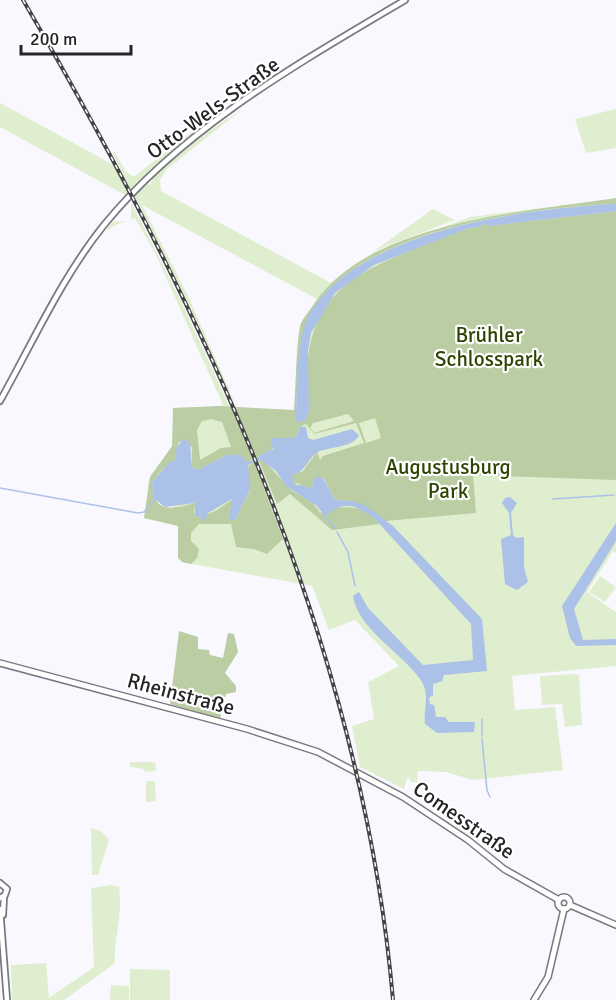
<svg xmlns="http://www.w3.org/2000/svg" width="616" height="1000" font-family="Signika,sans-serif">
  <rect width="100%" height="100%" fill="#f9f8ff"/>
  <!-- green -->
  <g fill="#dfeece" fill-rule="evenodd">
    <path d="M239,102L178,148L142,181L150,185C158,162 222,123 244,108L167,169L160,180L161,191L331,283L374,252L470,217L616,199V553L613,551L587,592L616,612V666L512,676L515,710L555,707L563,770L473,780L446,772L418,771L417,782H411L407,773L409,780L407,777L404,789L360,767L352,726L374,719L368,682L399,666L355,620L329,630L312,586L182,562L176,508L149,495C144,476 159,465 173,455L176,408L221,407L218,406L223,405L157,257L135,218C126,223 116,222 109,230L107,229L114,221L126,222L131,220V202L181,301L230,408L236,407L138,202L0,127V103L121,169L112,152H115L126,172L134,177L179,141ZM142,205L317,299L301,324L294,410L237,408L189,298Z"/>
    <polygon points="616,109 616,148 586,153 575,119"/>
    <polygon points="433,209 455,220 374,251"/>
    <polygon points="600,576 616,587 605,602 589,592"/>
    <polygon points="571,674 579,675 582,725 565,727 562,704 542,705 540,676"/>
    <polygon points="130,762 155,762 156,771 145,772 144,769 130,767"/>
    <polygon points="146,781 155,781 156,801 146,802"/>
    <polygon points="91,828 101,831 109,840 98,875 92,875"/>
    <path d="M112,885L119,887C123,916 114,936 115,963L64,1000H12L11,965L46,963L49,998L94,967L91,888Z"/>
    <polygon points="130,969 170,970 170,1000 130,1000"/>
    <polygon points="111,985 129,986 129,1000 110,1000"/>
  </g>
  <!-- forest -->
  <g fill="#bacda3" fill-rule="evenodd">
    <path d="M616,198V204C527,208 352,229 308,319C297,340 297,394 296,419L305,421L309,411C294,279 368,269 469,228L480,227L484,223L489,226L616,211V480L473,475L476,513L385,521L353,501L335,500L323,477L313,483L312,488H304L298,483L294,484L292,475L303,471L317,452L320,460L323,456L364,443L356,423L314,434L306,424L301,426L295,438L287,440L253,460L246,462L227,455L197,470L192,467V447L179,441L176,460L163,469L152,482C153,513 170,510 195,503L194,513L199,518L217,510L233,499L235,520L250,491L247,467L254,462L283,539L267,554L254,549L236,547L231,524H199L191,533V541L199,549L197,558L191,564L182,562L178,558V526L144,518L150,477L172,446L173,408L218,406L294,410C296,390 296,338 301,323C304,317 310,310 314,304C369,221 525,212 616,198ZM348,414L354,421L314,433L310,428L313,423ZM375,418L381,438L366,443L359,423ZM211,419L222,422L231,447L221,448L200,460L197,430L202,421Z"/>
    <path d="M261,460C273,468 279,478 288,487C298,497 314,499 320,513C342,504 364,504 380,524L332,530L290,494L277,504L259,461Z"/>
    <polygon points="179,631 198,637 198,649 209,650 210,655 223,658 228,633 234,634 238,652 225,673 236,686 236,692 226,694 220,719 170,704"/>
  </g>
  <!-- water -->
  <g fill="#abc1e8">
    <path d="M616,204V211L489,226L484,223L480,227L469,228L374,265L335,293L311,333L308,351L309,411L305,421L298,422L296,419C297,392 296,343 307,319C352,230 527,208 616,204Z"/>
    <path d="M301,426L306,427L308,438L313,440L352,429L359,435C354,447 331,447 320,451C308,456 306,473 292,475L294,484L312,488L314,479L318,476L323,478L335,500L353,501L366,506L393,526L482,619L487,671L444,675L442,681L433,684V695L429,698L430,704L434,705L436,717H445L449,722H475L474,732L437,733L425,724C423,708 431,694 420,679C402,653 358,629 353,596L359,592L368,608L423,665L473,660L471,624L374,518C351,503 346,501 325,516L317,506L286,486L276,471L261,460L248,465L250,490L235,520H229L232,499L208,513L205,521L195,515V503L165,507L153,498L152,482L171,461L176,460V449L183,439L190,442L192,467L197,470L227,455H241L246,462C258,460 263,451 274,449L270,443L273,438H295Z"/>
    <polygon points="510,497 517,503 511,513 513,535 516,538 524,537 524,567 528,582 517,590 505,584 501,539 511,535 509,513 502,503 505,498"/>
    <polygon points="616,523 616,541 574,609 583,640 616,639 616,645 576,646 570,638 562,606"/>
  </g>
  <g fill="none" stroke-linecap="round" stroke-linejoin="round">
    <!-- stream -->
    <g stroke="#abc1e8" stroke-width="1.5">
      <polyline points="0,488 138,513 144,512 155,499"/>
      <polyline points="553,499 614,495"/>
      <polyline points="324,516 336,529"/>
      <polyline points="337,532 348,552 355,586"/>
      <polyline points="482,736 482,719"/>
      <polyline points="482,739 487,790 490,797"/>
    </g>
    <defs>
      <g id="tertiary">
        <path d="M0,401C33,342 62,277 104,225C183,128 299,63 405,0"/>
        <polyline points="0,883 7,889 5,895 0,898"/>
        <polyline points="0,909 7,1000"/>
        <polyline points="3,915 4,896"/>
      </g>
      <g id="secondary">
        <polyline points="0,663 247,729 318,752 403,797 468,840 504,869 559,900"/>
        <circle cx="564" cy="903" r="6"/>
        <polyline points="570,905 616,925"/>
        <polyline points="534,1000 548,977 564,909"/>
      </g>
    </defs>
    <!-- tertiary casing -->
    <use href="#tertiary" stroke="#7a797f" stroke-width="8"/>
    <!-- secondary casing -->
    <use href="#secondary" stroke="#7a797f" stroke-width="8"/>
    <!-- tertiary -->
    <use href="#tertiary" stroke="#fff" stroke-width="4.5"/>
    <!-- secondary -->
    <use href="#secondary" stroke="#fff" stroke-width="5"/>
    <defs>
      <path id="rail" d="M23,0C202,306 362,642 393,1000"/>
    </defs>
    <!-- rail casing -->
    <use href="#rail" stroke="#454448" stroke-width="4"/>
    <!-- rail -->
    <use href="#rail" stroke="#fff" stroke-width="1.5" stroke-dasharray="4.5" stroke-linecap="butt"/>
  </g>
  <g text-anchor="middle" dominant-baseline="central" stroke-width="4.5" stroke-linejoin="round" paint-order="stroke">
    <!-- street labels -->
    <g font-size="21" fill="#252427" stroke="#fff">
      <text transform="translate(213 108) rotate(-36)">Otto-Wels-Straße</text>
      <text transform="translate(181 694) rotate(15)">Rheinstraße</text>
      <text transform="translate(464 820) rotate(35)">Comesstraße</text>
    </g>
    <!-- park labels -->
    <g font-size="21" fill="#2e4402" stroke="#fff">
      <text x="489" y="335">Brühler<tspan x="489" dy="24">Schlosspark</tspan></text>
      <text x="448" y="467">Augustusburg<tspan x="448" dy="24">Park</tspan></text>
    </g>
  </g>
  <!-- scale -->
  <path d="M21 45v9h110v-9" fill="none" stroke="#252427" stroke-width="3"/>
  <text x="30" y="45" font-size="18" fill="#252427" stroke="#ffffff" stroke-width="4.5" paint-order="stroke">200 m</text>
</svg>
